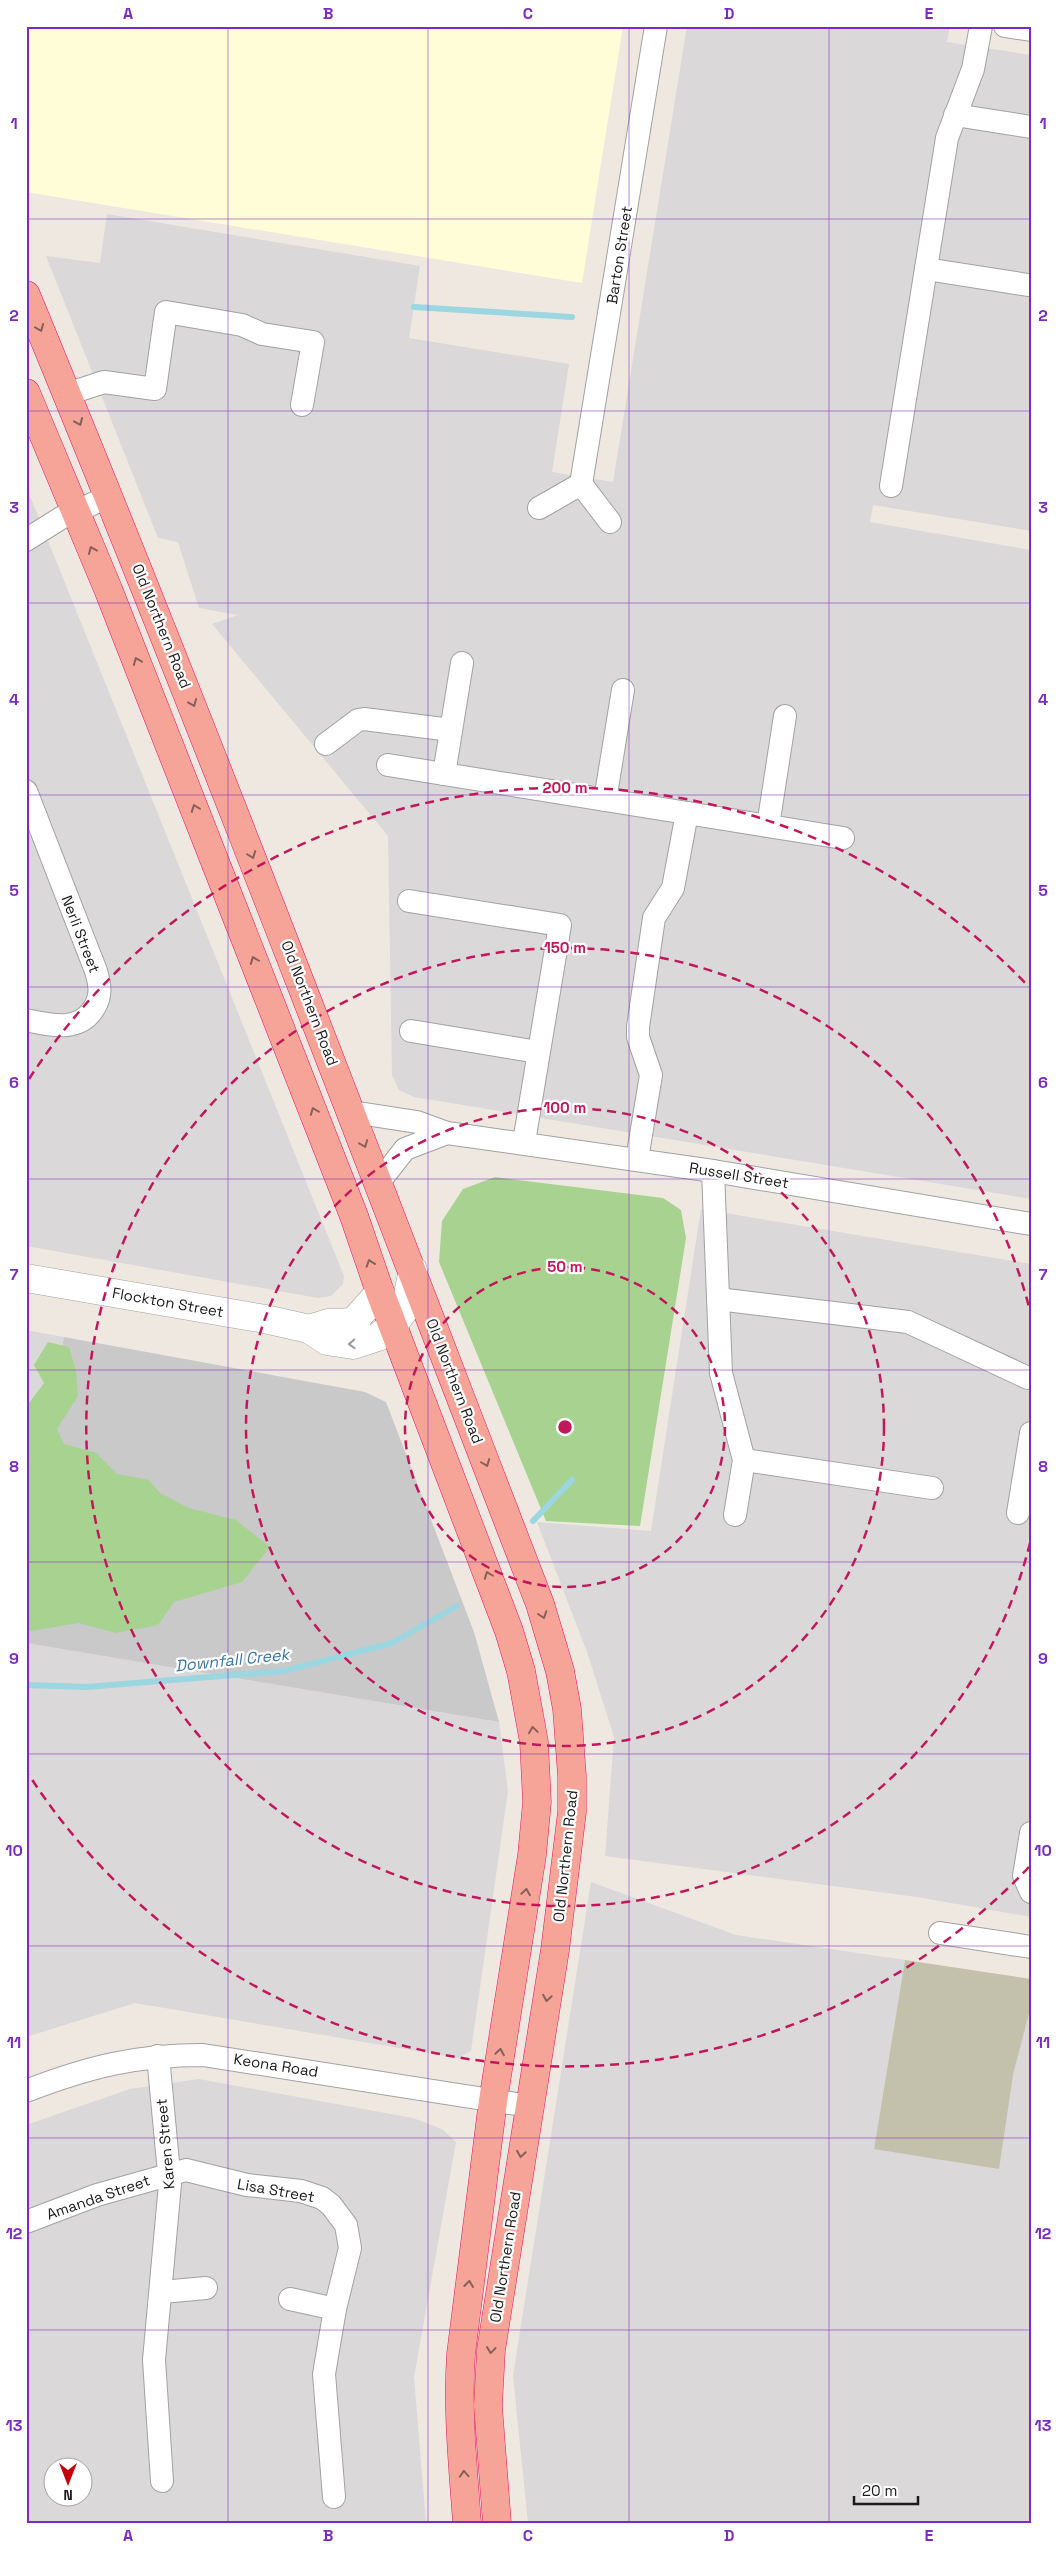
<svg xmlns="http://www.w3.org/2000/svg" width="1057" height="2549" font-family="'Space Grotesk',sans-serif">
  <rect width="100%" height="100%" fill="#eee8e0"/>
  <!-- residential -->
  <g fill="#dad8d8" fill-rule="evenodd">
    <polygon points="687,26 950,26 947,42 1031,55 1031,531 873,505 870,522 1031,550 1031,1199 414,1097 399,1090 392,1075 388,836 212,624 238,615 199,608 178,542 158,538 46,256 100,263 107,214 420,266 409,338 569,364 552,472 613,482"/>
    <polygon points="26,486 344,1276 343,1284 331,1296 318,1298 26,1246"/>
    <polygon points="701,1209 1031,1264 1031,1917 917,1897 605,1856 614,1737 587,1652 537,1522 651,1531"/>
    <polygon points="26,1330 64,1337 26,1549"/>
    <polygon points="26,1643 499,1722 508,1791 471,2051 458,2058 135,2003 26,2037"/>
    <polygon points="591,1882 736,1935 905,1960 874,2149 1013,2075 1031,2006 1031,2523 528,2523 513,2376"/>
    <path d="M199,2079L413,2118L442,2129L456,2142L414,2377L426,2523H26V2125L130,2089ZM52,2466H82V2496H52Z"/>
  </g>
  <!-- education -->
  <polygon fill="#fffcd8" points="26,26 623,26 582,283 26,192"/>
  <!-- religious -->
  <polygon fill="#c9c9c9" points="64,1337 365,1392 386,1402 474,1632 499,1722 26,1643 26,1549"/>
  <!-- construction -->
  <polygon fill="#c3c1ab" points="905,1960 1031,1979 1031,2006 1013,2075 999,2169 874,2149"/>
  <!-- forest -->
  <g fill="#a8d290">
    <polygon points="495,1177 663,1198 681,1210 686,1238 640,1526 546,1521 439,1262 442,1221 463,1189"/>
    <polygon points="48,1342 69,1347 76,1371 78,1396 57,1429 64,1444 96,1453 117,1474 149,1480 160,1493 189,1508 236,1520 270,1547 242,1582 174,1602 158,1625 116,1633 79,1623 26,1632 26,1407 44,1383 34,1365"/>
  </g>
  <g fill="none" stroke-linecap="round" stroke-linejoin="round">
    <!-- stream -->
    <g stroke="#9bd6e1" stroke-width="6">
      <polyline points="414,307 572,317"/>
      <polyline points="533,1521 572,1480"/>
      <polyline points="26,1685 86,1687 284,1671 392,1643 457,1606"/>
    </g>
    <defs>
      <g id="minor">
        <polyline points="1005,26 1031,30"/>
        <polyline points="955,115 1031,127"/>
        <polyline points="926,269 1028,285"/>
        <polyline points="67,394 104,382 155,389 166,312 242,325 262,334 313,342 302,405"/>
        <polyline points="581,484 656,26"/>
        <polyline points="891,486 947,138 973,69 981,26"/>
        <polyline points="539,508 581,484 610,522"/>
        <polyline points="26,540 61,518 110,496"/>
        <polyline points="326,744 358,720 364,719 451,730"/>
        <polyline points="388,765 843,838"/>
        <polyline points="444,774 462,663"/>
        <path d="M26,791L96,971C100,985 102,995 94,1008C79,1033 50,1025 26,1020"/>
        <polyline points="605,800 623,690"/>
        <polyline points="768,826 785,716"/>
        <polyline points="409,901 560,925 524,1142"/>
        <polyline points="411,1031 538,1052"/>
        <polyline points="352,1112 417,1122 447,1133 713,1171 1031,1224"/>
        <polyline points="637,1159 651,1075 638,1037 638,1027 654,918 673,888 687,813"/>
        <polyline points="713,1171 721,1373 744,1460 735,1515"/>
        <polyline points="379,1182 405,1149 447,1133"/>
        <polyline points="718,1299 908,1322 1028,1378"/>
        <polyline points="744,1460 932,1488"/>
        <polyline points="1018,1513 1031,1433"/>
        <polyline points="1031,1833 1024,1876 1031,1892"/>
        <polyline points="940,1933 1031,1947"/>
        <polyline points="158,2056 170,2184 154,2360 162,2481"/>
        <path d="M26,2091C88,2067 136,2055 203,2055L529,2106"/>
        <polyline points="26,2222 97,2195 186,2170 247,2185 301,2191 322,2198 331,2205 346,2225 350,2248 335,2309 324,2374 334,2497"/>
        <polyline points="162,2292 206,2288"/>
        <polyline points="290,2299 335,2309"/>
      </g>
      <g id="tertiary">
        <polyline points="26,1278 265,1319 309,1329 327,1341 353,1345 378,1337 393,1325 405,1309 413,1270"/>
        <polyline points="309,1329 328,1323 342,1323 354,1321 380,1292"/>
      </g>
      <g id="trunk">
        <path d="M26,295C205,728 371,1166 540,1604L560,1671L567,1709L572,1776V1812L555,1950L491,2350L488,2406L497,2523"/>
        <path d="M26,393L108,589L354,1216L380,1292L509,1631L521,1671L534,1742L537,1802L532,1855L493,2101L461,2354C457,2410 463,2466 467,2523"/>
      </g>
    </defs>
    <!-- minor casing -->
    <use href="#minor" stroke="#a2a2a2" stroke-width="24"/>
    <!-- tertiary casing -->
    <use href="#tertiary" stroke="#a2a2a2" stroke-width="29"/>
    <!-- trunk casing -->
    <use href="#trunk" stroke="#e6136a" stroke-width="29"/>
    <!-- minor -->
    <use href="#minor" stroke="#fff" stroke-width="22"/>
    <!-- tertiary -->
    <use href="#tertiary" stroke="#fff" stroke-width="28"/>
    <!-- trunk -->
    <use href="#trunk" stroke="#f6a498" stroke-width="28"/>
  </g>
  <!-- one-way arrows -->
  <defs><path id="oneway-chevron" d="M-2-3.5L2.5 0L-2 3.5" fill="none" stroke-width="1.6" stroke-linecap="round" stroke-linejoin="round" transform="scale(1.25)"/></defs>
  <g stroke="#88605a">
    <use href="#oneway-chevron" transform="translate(40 328) rotate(68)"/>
    <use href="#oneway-chevron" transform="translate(79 422) rotate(67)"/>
    <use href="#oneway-chevron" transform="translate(92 550) rotate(-113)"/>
    <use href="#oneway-chevron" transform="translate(137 661) rotate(-112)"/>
    <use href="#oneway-chevron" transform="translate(193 703) rotate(68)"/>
    <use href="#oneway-chevron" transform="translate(195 808) rotate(-111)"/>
    <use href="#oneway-chevron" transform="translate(252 855) rotate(69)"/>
    <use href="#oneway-chevron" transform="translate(254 960) rotate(-111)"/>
    <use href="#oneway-chevron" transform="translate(314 1111) rotate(-111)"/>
    <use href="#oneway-chevron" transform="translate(364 1144) rotate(69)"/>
    <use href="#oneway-chevron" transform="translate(370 1263) rotate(-109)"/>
    <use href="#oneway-chevron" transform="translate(486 1463) rotate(69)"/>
    <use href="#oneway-chevron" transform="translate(488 1575) rotate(-111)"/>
    <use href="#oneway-chevron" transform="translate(543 1615) rotate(72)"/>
    <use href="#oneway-chevron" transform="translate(533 1730) rotate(-98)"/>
    <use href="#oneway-chevron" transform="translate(526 1892) rotate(-81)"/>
    <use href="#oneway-chevron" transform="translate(547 1998) rotate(99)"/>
    <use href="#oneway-chevron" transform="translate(500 2052) rotate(-81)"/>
    <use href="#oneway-chevron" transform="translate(521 2154) rotate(99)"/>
    <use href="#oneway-chevron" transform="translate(469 2284) rotate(-83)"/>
    <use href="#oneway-chevron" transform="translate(491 2350) rotate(97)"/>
    <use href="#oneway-chevron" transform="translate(464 2474) rotate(-94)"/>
  </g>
  <use stroke="#989898" href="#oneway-chevron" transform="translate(352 1344) rotate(177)"/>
  <!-- grid -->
  <path fill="none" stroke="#7b2cbf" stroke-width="1" stroke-opacity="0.55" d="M228,26V2523M428,26V2523M629,26V2523M829,26V2523M26,219H1031M26,411H1031M26,603H1031M26,795H1031M26,987H1031M26,1179H1031M26,1370H1031M26,1562H1031M26,1754H1031M26,1946H1031M26,2138H1031M26,2330H1031"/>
  <!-- distance rings -->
  <g fill="none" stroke="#c2185b" stroke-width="2.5" stroke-dasharray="9 6">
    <circle cx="565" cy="1427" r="160"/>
    <circle cx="565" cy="1427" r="319"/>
    <path d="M1030 1543A479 479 0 1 1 1030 1311"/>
    <path d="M1029 1867A639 639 0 0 1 29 1775M29 1079A639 639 0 0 1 1029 987"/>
  </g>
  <g text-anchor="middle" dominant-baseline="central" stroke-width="4.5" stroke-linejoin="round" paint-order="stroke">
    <!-- street labels -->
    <g font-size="15" fill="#1b1b1b" stroke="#fff">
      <text transform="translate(619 255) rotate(-81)">Barton Street</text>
      <text transform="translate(162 626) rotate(68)">Old Northern Road</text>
      <text transform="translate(81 934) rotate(69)">Nerli Street</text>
      <text transform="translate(310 1003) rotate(69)">Old Northern Road</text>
      <text transform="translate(739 1175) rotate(9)">Russell Street</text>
      <text transform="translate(168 1302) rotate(10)">Flockton Street</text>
      <text transform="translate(455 1381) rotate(69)">Old Northern Road</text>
      <text transform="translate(565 1856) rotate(-84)">Old Northern Road</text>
      <text transform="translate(276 2065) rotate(9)">Keona Road</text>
      <text transform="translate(165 2144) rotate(-95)">Karen Street</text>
      <text transform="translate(276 2190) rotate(10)">Lisa Street</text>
      <text transform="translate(98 2197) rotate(-19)">Amanda Street</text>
      <text transform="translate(505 2257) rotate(-81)">Old Northern Road</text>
    </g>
    <!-- water labels -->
    <g font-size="16" font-style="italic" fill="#3b77a3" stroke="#fff">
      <text transform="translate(232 1660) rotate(-6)">Downfall Creek</text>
    </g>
  </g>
  <circle cx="565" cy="1427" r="8" fill="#c2185b" stroke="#fff" stroke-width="2.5"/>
  <g font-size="15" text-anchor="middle" font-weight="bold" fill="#c2185b" stroke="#fff" stroke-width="4.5" stroke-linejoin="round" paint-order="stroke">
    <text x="565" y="793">200 m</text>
    <text x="565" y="953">150 m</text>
    <text x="565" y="1113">100 m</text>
    <text x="565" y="1272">50 m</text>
  </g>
  <!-- border -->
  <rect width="1057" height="2549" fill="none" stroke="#ffffff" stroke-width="55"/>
  <!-- north arrow -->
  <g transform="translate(68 2482) rotate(180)"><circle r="24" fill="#ffffff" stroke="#a4a4a4"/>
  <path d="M0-4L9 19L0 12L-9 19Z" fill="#c7000e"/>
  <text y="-8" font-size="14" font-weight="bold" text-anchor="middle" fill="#1b1b1b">N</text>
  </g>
  <!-- scale -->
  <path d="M854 2496v8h64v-8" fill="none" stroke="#1b1b1b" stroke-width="2.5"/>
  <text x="862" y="2496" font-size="15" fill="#1b1b1b" stroke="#ffffff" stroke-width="4" paint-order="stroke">20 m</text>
  <rect x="28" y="28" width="1002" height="2494" fill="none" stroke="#7b2cbf" stroke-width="2"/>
  <g font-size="16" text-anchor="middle" font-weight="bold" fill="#7b2cbf">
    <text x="128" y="19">A</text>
    <text x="328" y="19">B</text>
    <text x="528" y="19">C</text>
    <text x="729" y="19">D</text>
    <text x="929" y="19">E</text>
    <text x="14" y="129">1</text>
    <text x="1043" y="129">1</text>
    <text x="14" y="321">2</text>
    <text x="1043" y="321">2</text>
    <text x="14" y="513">3</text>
    <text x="1043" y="513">3</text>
    <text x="14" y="705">4</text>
    <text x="1043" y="705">4</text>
    <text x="14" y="896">5</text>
    <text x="1043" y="896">5</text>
    <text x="14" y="1088">6</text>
    <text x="1043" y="1088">6</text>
    <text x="14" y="1280">7</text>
    <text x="1043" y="1280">7</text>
    <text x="14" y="1472">8</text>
    <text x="1043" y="1472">8</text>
    <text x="14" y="1664">9</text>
    <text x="1043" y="1664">9</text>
    <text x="14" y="1856">10</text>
    <text x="1043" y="1856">10</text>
    <text x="14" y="2048">11</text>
    <text x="1043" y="2048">11</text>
    <text x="14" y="2239">12</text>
    <text x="1043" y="2239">12</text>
    <text x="14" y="2431">13</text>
    <text x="1043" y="2431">13</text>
    <text x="128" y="2541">A</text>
    <text x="328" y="2541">B</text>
    <text x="528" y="2541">C</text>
    <text x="729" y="2541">D</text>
    <text x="929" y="2541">E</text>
  </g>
</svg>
